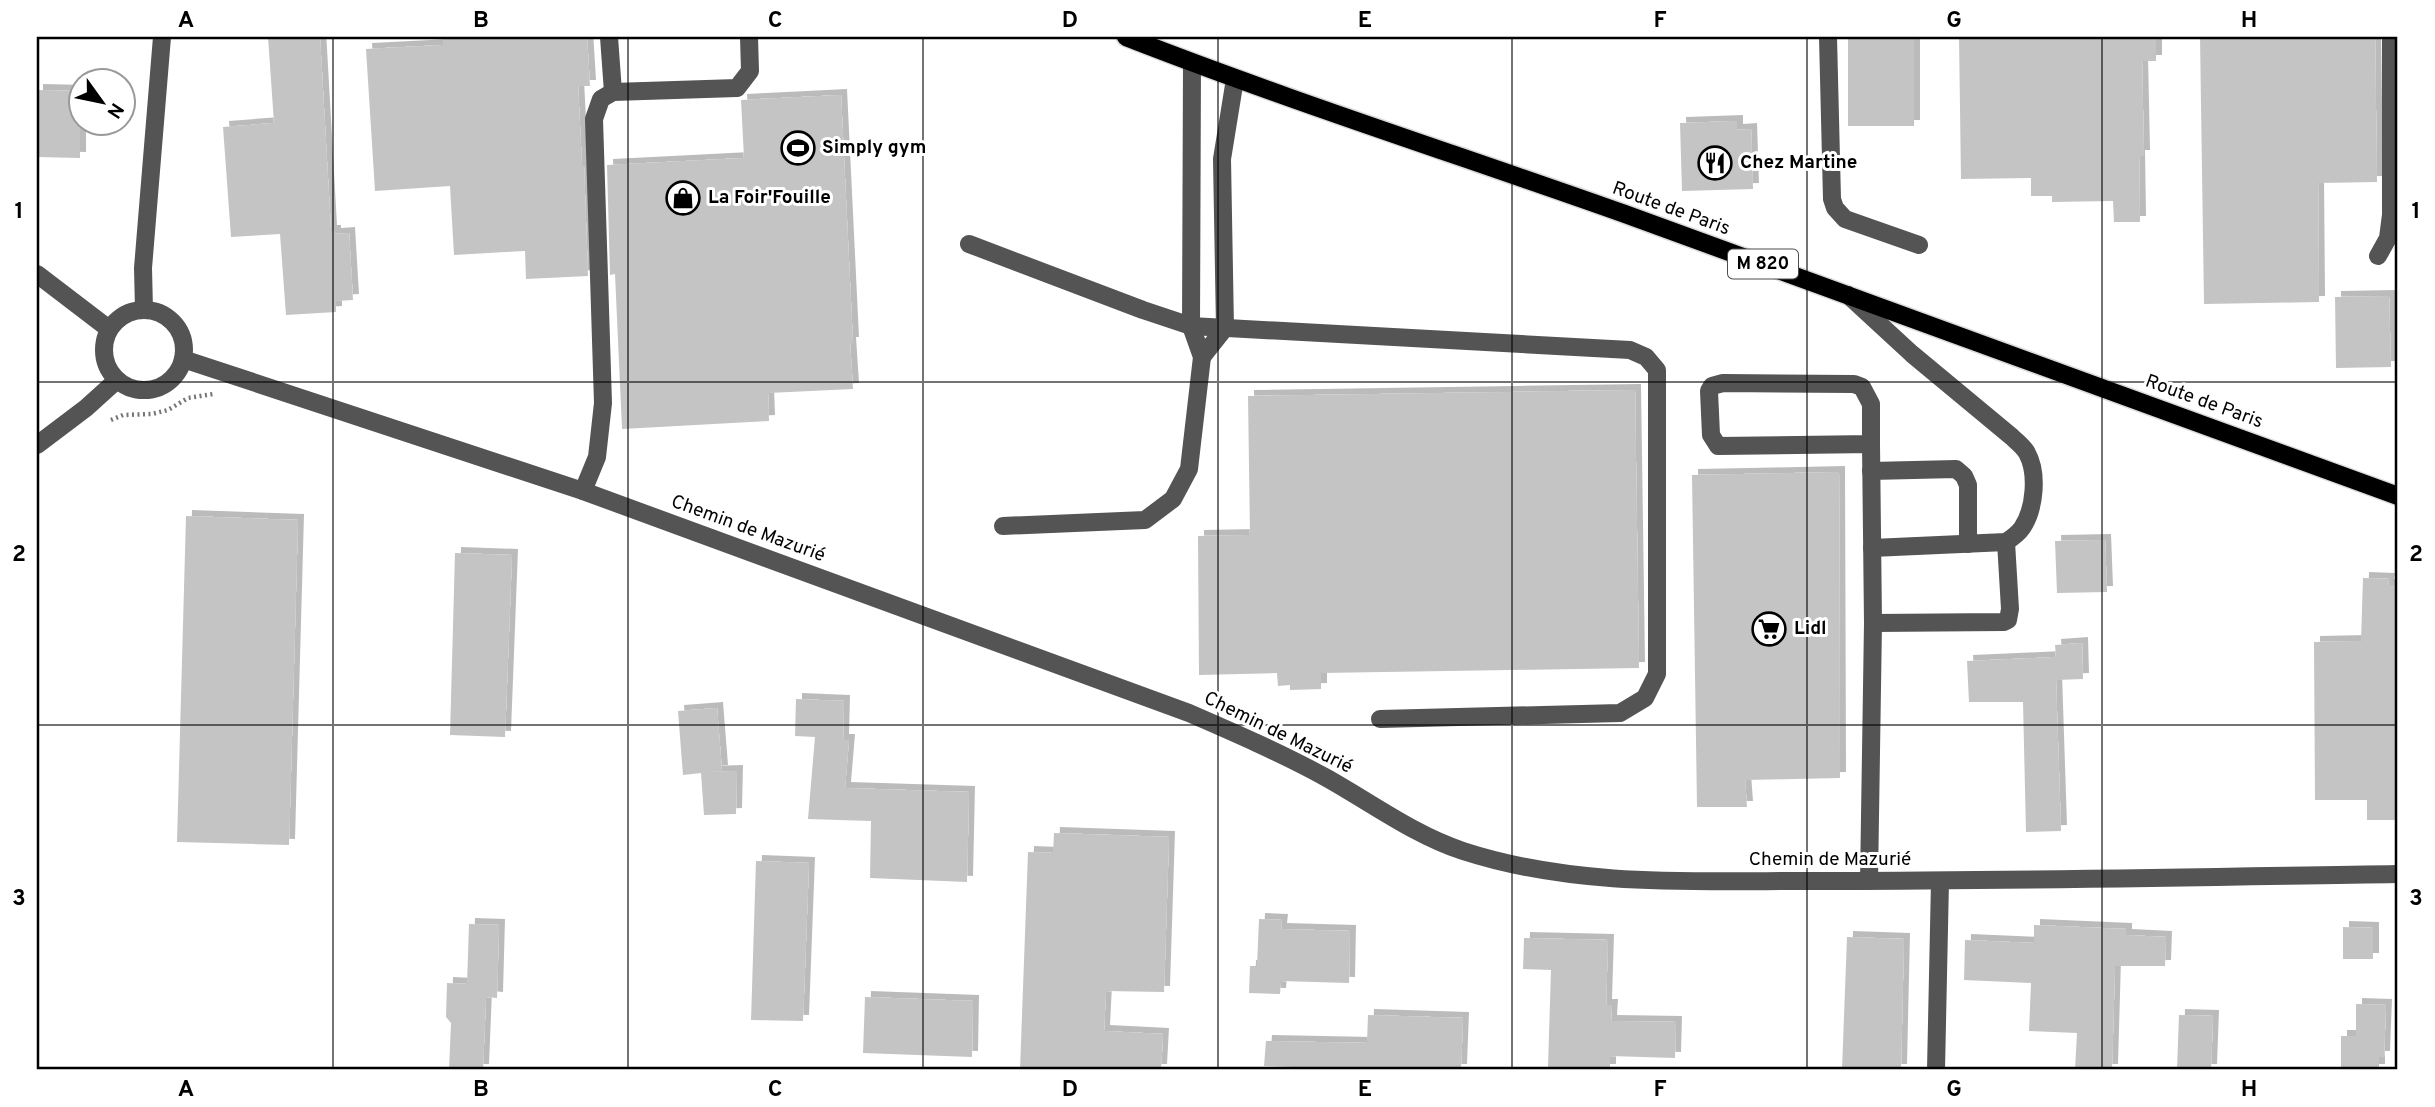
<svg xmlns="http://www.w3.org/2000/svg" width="2435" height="1107" font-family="Overpass,sans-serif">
  <defs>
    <filter id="shadow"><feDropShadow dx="6" dy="-6" stdDeviation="0" flood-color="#0004"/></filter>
  </defs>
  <rect width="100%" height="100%" fill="#fff"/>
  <!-- building -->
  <g fill="#c4c4c4" filter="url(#shadow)">
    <polygon points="268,37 320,37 331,231 335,231 335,234 349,233 353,300 336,301 336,312 286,315 280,234 231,237 223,127 274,123"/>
    <polygon points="443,37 587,37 590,86 578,86 582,166 584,166 588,276 526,279 525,251 454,255 450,186 375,191 366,49 443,45"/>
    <rect x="1848" y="37" width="66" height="89"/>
    <polygon points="1959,37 2156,37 2156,61 2142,61 2144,156 2139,156 2140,222 2114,222 2113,201 2052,202 2052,196 2031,196 2031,178 1961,179"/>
    <polygon points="2200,37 2375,37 2377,182 2318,183 2319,302 2204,304"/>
    <polygon points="37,90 80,91 80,158 37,157"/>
    <polygon points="841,95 853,343 850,343 853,389 768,393 769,421 622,429 615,274 610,275 607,165 744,158 741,100"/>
    <polygon points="1737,121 1737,130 1751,129 1753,189 1682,191 1680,123"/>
    <polygon points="2389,296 2391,367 2336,368 2335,297"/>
    <polygon points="1635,390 1639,668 1321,673 1321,689 1290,690 1290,685 1278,686 1277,673 1199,675 1198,536 1250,535 1248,396"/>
    <polygon points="1839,472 1840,778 1745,780 1747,807 1697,807 1692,475"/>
    <polygon points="186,516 298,520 289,845 177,842"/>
    <polygon points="2105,540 2107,592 2057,593 2055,541"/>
    <polygon points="455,553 512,555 505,737 450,735"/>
    <polygon points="2363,578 2389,579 2388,585 2398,585 2398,820 2367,820 2367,800 2315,800 2314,642 2361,641"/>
    <polygon points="2082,643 2083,679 2056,680 2061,831 2026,832 2023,702 1969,702 1967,661 2056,657 2055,645"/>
    <polygon points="796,699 844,701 843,740 849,740 845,788 969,792 967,882 870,878 871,821 808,819 815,737 795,736"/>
    <polygon points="717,708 722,771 705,772 737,771 736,814 704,815 701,773 683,775 678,711"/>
    <polygon points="1054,833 1169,837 1164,992 1106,991 1104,1031 1163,1034 1161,1070 1020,1070 1028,852 1053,853"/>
    <polygon points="756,861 809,863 803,1021 751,1020"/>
    <polygon points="1259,919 1282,920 1281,929 1350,931 1349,983 1281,981 1280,994 1249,993 1250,966 1257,966"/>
    <polygon points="469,924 499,925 497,998 486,997 483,1070 449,1070 451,1023 446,1017 447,983 467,984"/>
    <polygon points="2034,925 2126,929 2126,935 2166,937 2165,966 2115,966 2112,1070 2075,1070 2077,1033 2029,1031 2031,983 1964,980 1965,940 2034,943"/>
    <polygon points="2343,927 2373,928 2373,959 2343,959"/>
    <polygon points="1847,937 1904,939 1901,1070 1842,1070"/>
    <polygon points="1524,938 1608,940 1606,1005 1612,1005 1611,1021 1676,1022 1675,1058 1610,1056 1610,1070 1556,1070 1556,1068 1548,1067 1551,970 1523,969"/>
    <polygon points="865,997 973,1001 972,1057 863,1053"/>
    <polygon points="2356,1004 2386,1005 2384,1057 2379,1057 2379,1070 2341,1070 2341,1036 2356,1036"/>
    <polygon points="1368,1015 1463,1018 1461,1070 1293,1070 1293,1067 1264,1066 1266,1041 1367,1043"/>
    <polygon points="2179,1015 2213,1016 2211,1070 2177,1070"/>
  </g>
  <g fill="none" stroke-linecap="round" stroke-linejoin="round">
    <defs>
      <path id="major" d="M1126,37C1290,101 1459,155 1625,214C1884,306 2141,401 2398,496"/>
    </defs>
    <!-- major casing -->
    <use href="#major" stroke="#dbdbdb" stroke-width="21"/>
    <!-- path -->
    <polyline stroke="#767676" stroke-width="4.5" stroke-dasharray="2 3.5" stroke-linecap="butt" points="111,420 123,415 152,414 168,410 188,398 213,394"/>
    <!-- minor -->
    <g stroke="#545454" stroke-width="18">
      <polyline points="609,37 613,92"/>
      <polyline points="1828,37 1832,199 1835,208 1845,219 1919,245"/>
      <polyline points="969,244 1143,310 1191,326 1630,350 1646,357 1657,370 1657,674 1645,698 1620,713 1380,719"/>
      <polyline points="2378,256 2388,238 2391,215 2391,37"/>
      <polyline points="37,274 109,329"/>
      <path d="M1848,295L1912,354L2012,437C2017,442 2024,447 2027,453C2038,473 2035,509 2022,528C2018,534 2012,538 2006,542L1872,548"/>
      <polyline points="144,310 143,268 162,37"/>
      <circle cx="144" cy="350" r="40"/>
      <polyline points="1202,357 1225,328 1222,159 1235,79"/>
      <path d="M183,359L583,491L1189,713C1235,733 1281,753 1325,777C1370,802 1414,835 1463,851C1583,890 1711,880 1835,881C2023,881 2211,877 2398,874"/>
      <polyline points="37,445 86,408 117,380"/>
      <polyline points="1871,471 1956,469 1964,476 1968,485 1968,544"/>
      <polyline points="583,491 597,457 603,403 594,119 601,99 613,92 737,88 750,71 749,37"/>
      <polyline points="1003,526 1145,520 1173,499 1189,469 1202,357 1191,326 1192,63"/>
      <polyline points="1873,623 2004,622 2008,620 2010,609 2006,542"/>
      <polyline points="1869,881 1873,623 1871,444 1871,404 1862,387 1854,384 1723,383 1712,386 1709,391 1711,435 1718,446 1871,444"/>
      <polyline points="1936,1070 1940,881"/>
    </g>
    <!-- major -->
    <use href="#major" stroke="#000" stroke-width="18"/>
  </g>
  <!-- grid -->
  <path fill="none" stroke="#000" stroke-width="2" stroke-opacity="0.55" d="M333,37V1070M628,37V1070M923,37V1070M1218,37V1070M1512,37V1070M1807,37V1070M2102,37V1070M37,382H2398M37,725H2398"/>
  <!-- icons -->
  <defs>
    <symbol id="stadium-ring" viewBox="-11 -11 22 22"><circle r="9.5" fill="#fff" stroke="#000" stroke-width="1.5"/><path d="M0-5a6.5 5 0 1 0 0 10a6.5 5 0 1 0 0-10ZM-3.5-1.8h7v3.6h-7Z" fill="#000"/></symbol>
    <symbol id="restaurant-ring" viewBox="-11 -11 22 22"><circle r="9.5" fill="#fff" stroke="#000" stroke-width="1.5"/><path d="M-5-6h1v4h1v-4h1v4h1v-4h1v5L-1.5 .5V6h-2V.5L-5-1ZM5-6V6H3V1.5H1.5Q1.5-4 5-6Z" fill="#000"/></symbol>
    <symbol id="shop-ring" viewBox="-11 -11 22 22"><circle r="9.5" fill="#fff" stroke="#000" stroke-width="1.5"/><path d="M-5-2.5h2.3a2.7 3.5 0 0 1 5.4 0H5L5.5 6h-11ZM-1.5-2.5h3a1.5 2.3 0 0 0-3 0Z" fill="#000"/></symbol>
    <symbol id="supermarket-ring" viewBox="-11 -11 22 22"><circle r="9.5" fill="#fff" stroke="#000" stroke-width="1.5"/><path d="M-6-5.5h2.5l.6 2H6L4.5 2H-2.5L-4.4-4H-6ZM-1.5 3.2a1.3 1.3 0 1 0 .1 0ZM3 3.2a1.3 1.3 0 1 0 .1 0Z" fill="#000"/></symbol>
  </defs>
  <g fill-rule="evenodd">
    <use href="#stadium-ring" x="779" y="129" width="38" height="38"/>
    <use href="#restaurant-ring" x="1696" y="144" width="38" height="38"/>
    <use href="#shop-ring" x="664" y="179" width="38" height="38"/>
    <use href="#supermarket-ring" x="1750" y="610" width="38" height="38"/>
  </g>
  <g text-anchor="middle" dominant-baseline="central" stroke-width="6" stroke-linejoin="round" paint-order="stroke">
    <!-- shield labels -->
    <rect fill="#fff" stroke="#4c4c4c" stroke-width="2" x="1728" y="249.5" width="70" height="29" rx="5"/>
    <g font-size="18" font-weight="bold" fill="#000">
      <text x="1763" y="264">M 820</text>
    </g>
    <!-- poi labels -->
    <g font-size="19" font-weight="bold" fill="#000" stroke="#fff" text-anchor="start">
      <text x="822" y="148">Simply gym</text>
      <text x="1740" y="163">Chez Martine</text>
      <text x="708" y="198">La Foir'Fouille</text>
      <text x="1794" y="629">Lidl</text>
    </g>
    <!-- street labels -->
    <g font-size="19" fill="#000" stroke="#fff">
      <text transform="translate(1671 209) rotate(20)">Route de Paris</text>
      <text transform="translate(2204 402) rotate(20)">Route de Paris</text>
      <text transform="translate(748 529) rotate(20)">Chemin de Mazurié</text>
      <text transform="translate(1278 733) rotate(26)">Chemin de Mazurié</text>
      <text x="1830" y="860">Chemin de Mazurié</text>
    </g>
  </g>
  <!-- border -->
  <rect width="2435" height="1107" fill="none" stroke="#ffffff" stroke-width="77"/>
  <!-- north arrow -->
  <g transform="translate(102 102) rotate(123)"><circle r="33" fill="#ffffff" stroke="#999999" stroke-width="2"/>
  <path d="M0-5L12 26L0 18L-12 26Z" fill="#000000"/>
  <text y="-10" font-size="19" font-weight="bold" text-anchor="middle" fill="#000000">N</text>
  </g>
  <rect x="38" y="38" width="2358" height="1030" fill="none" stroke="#000" stroke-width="2.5"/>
  <g font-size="23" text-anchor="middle" font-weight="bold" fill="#000">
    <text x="186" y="27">A</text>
    <text x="481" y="27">B</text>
    <text x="775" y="27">C</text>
    <text x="1070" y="27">D</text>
    <text x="1365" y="27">E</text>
    <text x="1660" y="27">F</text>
    <text x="1954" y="27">G</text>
    <text x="2249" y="27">H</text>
    <text x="19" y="218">1</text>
    <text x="2416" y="218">1</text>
    <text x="19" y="561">2</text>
    <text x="2416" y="561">2</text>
    <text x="19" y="905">3</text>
    <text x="2416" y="905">3</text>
    <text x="186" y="1096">A</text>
    <text x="481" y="1096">B</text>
    <text x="775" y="1096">C</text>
    <text x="1070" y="1096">D</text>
    <text x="1365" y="1096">E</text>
    <text x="1660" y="1096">F</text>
    <text x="1954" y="1096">G</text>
    <text x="2249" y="1096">H</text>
  </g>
</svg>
